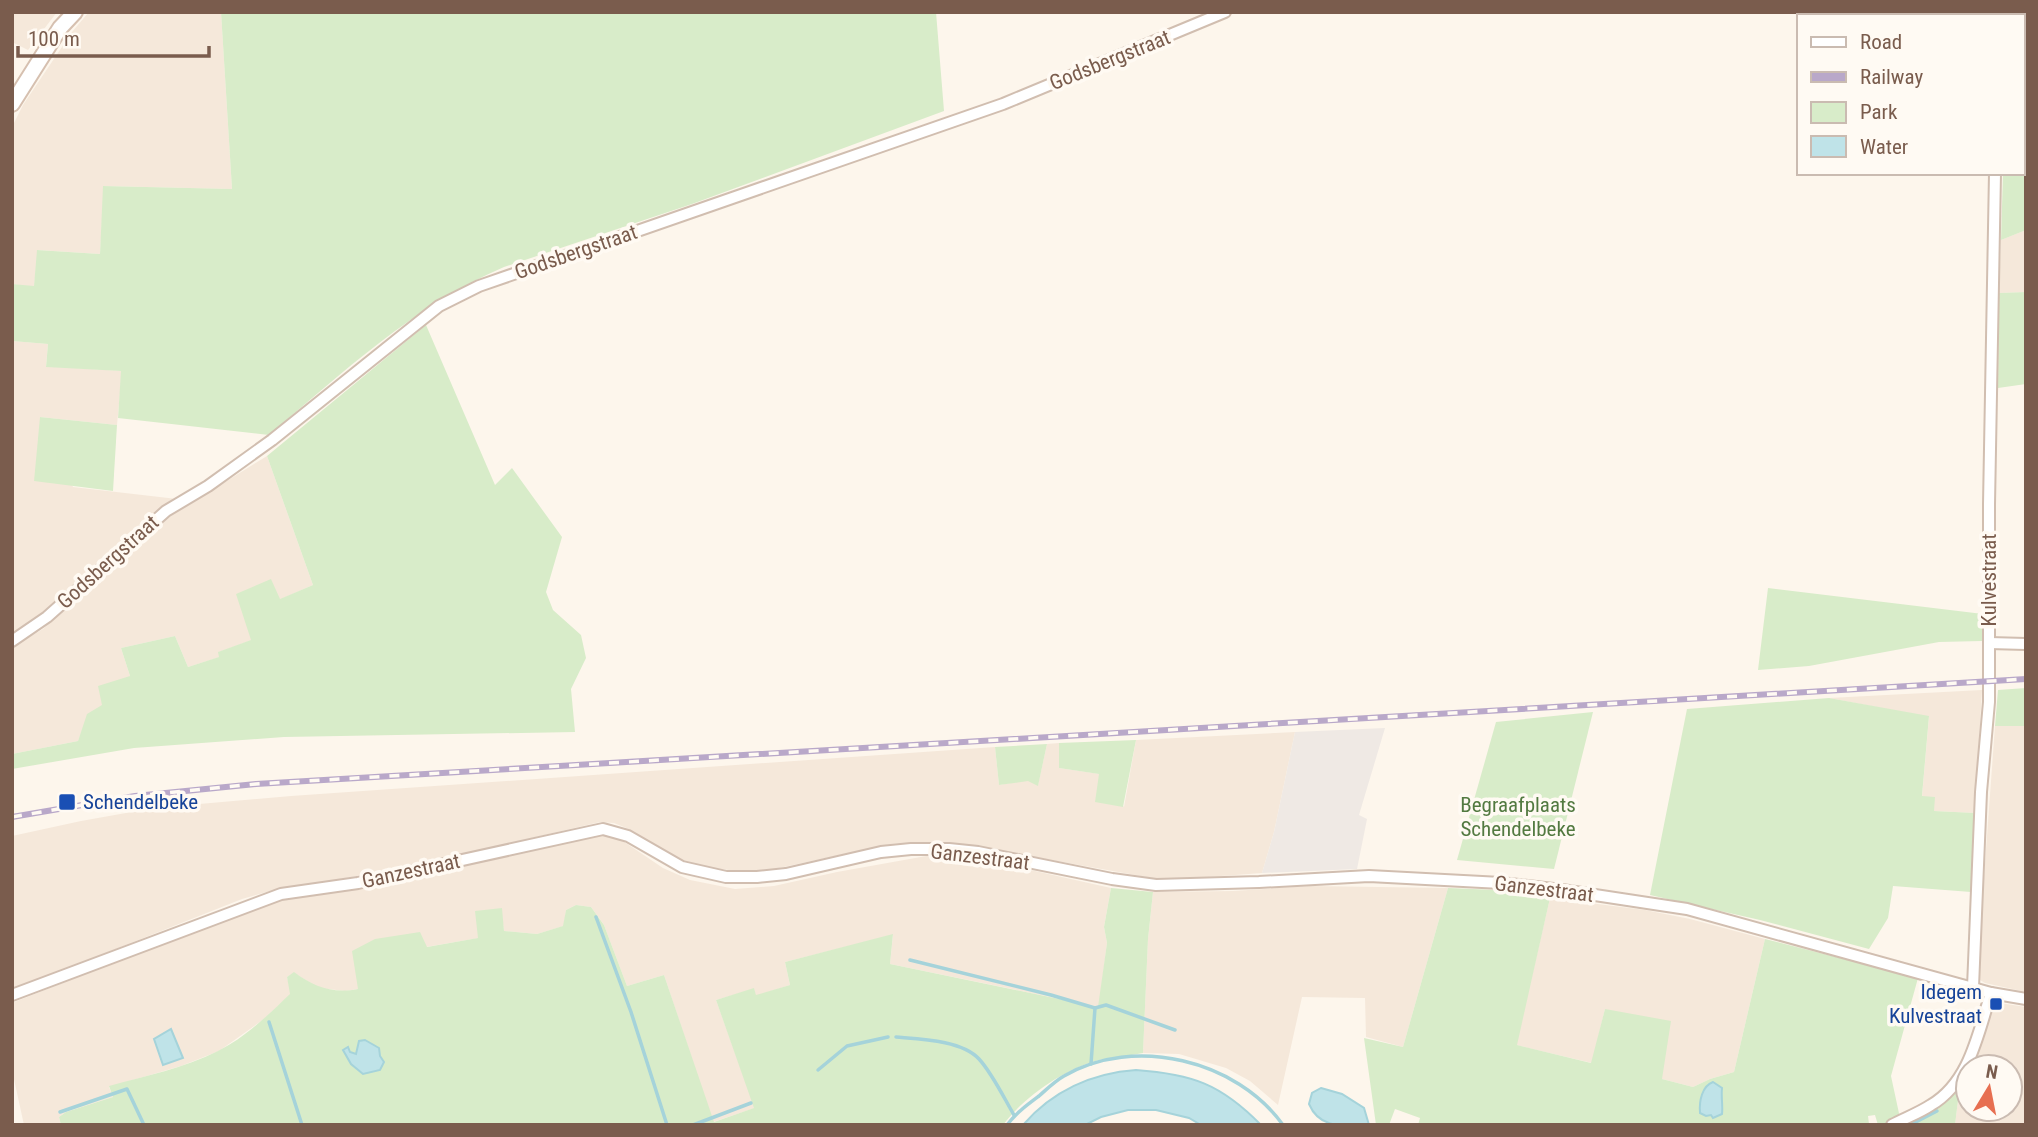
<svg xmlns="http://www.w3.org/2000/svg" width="2038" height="1137" font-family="'Roboto Condensed',sans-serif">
  <rect width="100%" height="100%" fill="#fdf6ec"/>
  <!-- residential -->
  <g fill="#f5e8da">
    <polygon points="12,12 57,12 28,50 12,42"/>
    <polygon points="89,12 221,12 232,189 104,186 100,254 38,250 34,287 12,284 12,127 23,105 72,32"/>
    <polygon points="1859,12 1993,12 1993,16 1860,16"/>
    <polygon points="2026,230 2026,292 1999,293 2001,240"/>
    <polygon points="12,341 48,344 46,366 122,371 117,425 40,417 73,487 177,499 137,529 49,607 12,635"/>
    <polygon points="267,456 313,585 279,600 271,580 252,640 219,652 220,657 188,667 175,636 121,648 130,676 84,726 78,741 12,754 12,647 43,629 99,577 169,517"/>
    <polygon points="1982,690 1975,813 1934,811 1922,797 1929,717 1829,698"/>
    <polygon points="1995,726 2026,726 2026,992 1985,983 1980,980 1977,974"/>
    <polygon points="1295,732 1274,832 1262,873 1194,878 1152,878 956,843 925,842 891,844 765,871 729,870 704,867 676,859 629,829 614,823 600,822 404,868 270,891 242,899 12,990 12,836 81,821 154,808 291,796 995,747 999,785 1028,780 1038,785 1047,744 1059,743 1059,768 1100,774 1124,807 1136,740"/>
    <polygon points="602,833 617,837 663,868 690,880 735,889 774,886 837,872 932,855 1004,864 1111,888 1104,927 1107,943 1099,1007 890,964 893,935 785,962 790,985 756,996 754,989 716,1000 755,1108 713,1122 664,975 627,986 604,925 591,907 576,905 566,910 564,926 537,934 504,931 501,908 479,938 426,947 359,989 345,991 319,988 294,973 287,977 291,994 264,1019 219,1051 181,1066 109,1087 113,1097 66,1112 59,1117 61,1125 24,1125 12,1070 12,1003 268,902"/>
    <polygon points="1310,886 1448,888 1403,1047 1366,1037 1365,998 1302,997 1278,1105 1250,1081 1226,1068 1179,1054 1143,1053 1148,939 1153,892 1233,891"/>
    <polygon points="1550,898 1645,910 1690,919 1765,939 1734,1072 1710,1079 1693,1087 1662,1079 1605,1009 1592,1063 1516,1045"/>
    <polygon points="1993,1002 2026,1007 2026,1125 1955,1125 1959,1092 1956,1091 1968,1073 1968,1109 2010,1109 2010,1067 1971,1067"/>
  </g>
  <!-- industrial -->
  <polygon fill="#efe9e4" points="1385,728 1359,815 1367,819 1357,869 1262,873 1274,832 1295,732"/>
  <!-- green -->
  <g fill="#d8ecc9">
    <path d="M221,12H936L944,111L692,204L504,267C415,305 342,373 269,435L118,418L121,371L46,367L48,344L12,341V284L34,286L37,250L100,254L103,186L232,189Z"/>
    <polygon points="2022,50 2026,50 2026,230 2001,240 2003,173 2022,173"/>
    <polygon points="2026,292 2026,384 1998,388 1999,293"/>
    <polygon points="426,325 495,485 512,468 562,537 546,592 553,610 581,635 586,658 571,689 575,732 284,737 134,748 12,769 12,754 78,741 87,714 102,705 98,686 130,676 121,648 175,636 188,667 219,657 218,652 251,640 236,594 271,579 280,599 313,585 267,456"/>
    <polygon points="40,417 117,425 113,491 34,481"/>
    <polygon points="1768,588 1983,614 1982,641 1939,642 1809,666 1758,670"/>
    <polygon points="2026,688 2026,726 1995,726 1998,690"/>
    <polygon points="1829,698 1929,716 1922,796 1935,797 1934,811 1975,813 1971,892 1893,886 1888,918 1869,949 1760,920 1650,895 1687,709"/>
    <polygon points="1593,712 1554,869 1457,860 1496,722"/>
    <polygon points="1136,740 1123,807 1095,802 1099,774 1059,768 1059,743"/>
    <polygon points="1047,744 1038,786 1028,781 999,785 995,747"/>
    <path d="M1111,888L1153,892L1148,939L1143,1053C1128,1056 1113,1057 1099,1060C1064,1069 1024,1097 1003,1125H61L59,1117L66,1112L113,1097L109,1086C145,1076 184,1068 218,1051C245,1038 269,1014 290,994L287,977L294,972C314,987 333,994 358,989L352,951L375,939L420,932L427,947L478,938L475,911L502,908L504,931L537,934L563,926L566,910L576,905L591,907L604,925L627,986L664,975L714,1122L754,1108L716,1000L754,988L756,995L790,985L785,962L893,934L890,964L1098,1007L1107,943L1104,927Z"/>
    <polygon points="1448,888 1497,890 1550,898 1517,1045 1591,1063 1605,1009 1671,1021 1662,1079 1693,1087 1710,1079 1734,1072 1765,939 1918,978 1891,1076 1900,1118 1881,1125 1878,1125 1875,1115 1868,1116 1869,1124 1867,1125 1418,1125 1420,1118 1395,1109 1389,1125 1376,1125 1364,1038 1403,1047"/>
    <polygon points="1956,1091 1959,1092 1955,1125 1902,1125"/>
  </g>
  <!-- water -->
  <g fill="#bfe3e8" stroke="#a5d3da" stroke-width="2">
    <polygon points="171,1029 183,1058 163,1065 154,1039"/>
    <polygon points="365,1040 379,1048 380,1056 384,1062 380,1070 363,1074 351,1064 343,1050 348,1047 350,1052 356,1054 359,1041"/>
    <path d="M1136,1070C1192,1074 1221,1084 1261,1125H1201L1189,1118L1156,1110H1128L1101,1117L1085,1125H1023C1052,1091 1092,1073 1136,1070Z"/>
    <path d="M1713,1082L1722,1088C1721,1098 1723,1105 1722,1114L1713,1118L1711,1115L1706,1116L1700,1113C1699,1101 1702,1086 1713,1082Z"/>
    <path d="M1321,1088L1342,1094L1364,1108L1369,1125C1344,1125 1320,1130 1309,1104L1312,1093Z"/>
  </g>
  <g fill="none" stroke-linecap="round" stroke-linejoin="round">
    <!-- stream -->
    <g stroke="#a5d3da" stroke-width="3.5">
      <polyline points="596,917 631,1012 667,1125"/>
      <polyline points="910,960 1051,995 1095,1008 1091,1064"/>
      <polyline points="1095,1008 1106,1005 1175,1030"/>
      <polyline points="269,1022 302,1125"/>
      <path d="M896,1037C919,1039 962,1040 979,1059C992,1073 1004,1098 1014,1115"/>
      <polyline points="818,1070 847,1046 888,1037"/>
      <polyline points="60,1112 127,1089 144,1125"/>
      <polyline points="693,1125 751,1103"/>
      <path d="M1007,1125C1016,1113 1027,1105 1039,1096C1047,1089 1055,1081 1064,1076C1134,1035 1237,1060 1283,1125"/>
      <polyline points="1910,1125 1937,1111"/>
    </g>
    <defs>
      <g id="street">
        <polyline points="1997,16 1997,12"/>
        <polyline points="12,641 47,617 166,511 208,486 272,440 439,306 479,286 1003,104 1225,12"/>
        <polyline points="1989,643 2026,644"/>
        <polyline points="1973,987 1981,792 1989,702 1989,504 1995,173"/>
        <polyline points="12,995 281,894 358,883 603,829 628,836 682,867 726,877 757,877 786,874 881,852 911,849 949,849 978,852 1112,879 1156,885 1259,882 1369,876 1501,883 1562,890 1687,909 1991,993 2026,999"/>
        <path d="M1892,1125C1905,1118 1919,1113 1931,1105C1970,1082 1978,1033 1991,993"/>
      </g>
      <polyline id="secondary" points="12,104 60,28 75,12"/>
    </defs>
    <!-- street casing -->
    <use href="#street" stroke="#d1beb0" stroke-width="14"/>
    <!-- secondary casing -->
    <use href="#secondary" stroke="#d6c0b0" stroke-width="18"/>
    <!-- street -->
    <use href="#street" stroke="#fff" stroke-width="10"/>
    <!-- secondary -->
    <use href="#secondary" stroke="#fff" stroke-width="14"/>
    <defs>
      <polyline id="rail" points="12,817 135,796 256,784 2026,679"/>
    </defs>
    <!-- rail casing -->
    <use href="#rail" stroke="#b9a8c9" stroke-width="6"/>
    <!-- rail -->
    <use href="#rail" stroke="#fffaf3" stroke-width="3.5" stroke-dasharray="10" stroke-linecap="butt"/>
  </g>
  <!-- markers -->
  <g fill="#1a4fb4" stroke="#fffaf3" stroke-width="2.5">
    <rect x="58" y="793" width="18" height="18" rx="3.5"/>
    <rect x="1989" y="997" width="14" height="14" rx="3.5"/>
  </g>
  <g text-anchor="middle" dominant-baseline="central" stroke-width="7" stroke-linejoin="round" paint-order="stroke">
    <!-- street labels -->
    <g font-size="21" fill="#7a5c4d" stroke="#fffaf3">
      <text transform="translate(1110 60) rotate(-22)">Godsbergstraat</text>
      <text transform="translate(576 252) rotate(-19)">Godsbergstraat</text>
      <text transform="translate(108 562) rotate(-42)">Godsbergstraat</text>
      <text transform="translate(1989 580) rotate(-90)">Kulvestraat</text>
      <text transform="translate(980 857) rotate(7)">Ganzestraat</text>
      <text transform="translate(411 871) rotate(-12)">Ganzestraat</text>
      <text transform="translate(1544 889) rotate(7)">Ganzestraat</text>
    </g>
    <!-- transit labels -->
    <g font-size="21" fill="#164399" stroke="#fffaf3" text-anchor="start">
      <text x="83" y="802">Schendelbeke</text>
      <text x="1982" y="992" text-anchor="end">Idegem<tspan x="1982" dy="24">Kulvestraat</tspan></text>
    </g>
    <!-- park labels -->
    <g font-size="21" fill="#537a41" stroke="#fffaf3">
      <text x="1518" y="805">Begraafplaats<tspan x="1518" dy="24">Schendelbeke</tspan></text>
    </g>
  </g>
  <!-- border -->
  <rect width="2038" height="1137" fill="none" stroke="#7a5c4d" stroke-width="28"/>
  <!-- legend -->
  <rect x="1797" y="14" width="228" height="161" fill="#fffaf3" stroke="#cabbb1" stroke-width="2"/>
  <rect x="1811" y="37" width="35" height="10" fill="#ffffff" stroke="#cabbb1" stroke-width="2"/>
  <text x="1860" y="49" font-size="21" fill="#7a5c4d">Road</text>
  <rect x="1811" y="72" width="35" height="10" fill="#b9a8c9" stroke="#cabbb1" stroke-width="2"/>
  <text x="1860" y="84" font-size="21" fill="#7a5c4d">Railway</text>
  <rect x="1811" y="102" width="35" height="21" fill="#d8ecc9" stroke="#cabbb1" stroke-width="2"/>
  <text x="1860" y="119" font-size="21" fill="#7a5c4d">Park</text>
  <rect x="1811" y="136" width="35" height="21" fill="#bfe3e8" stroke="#cabbb1" stroke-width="2"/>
  <text x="1860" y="154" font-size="21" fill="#7a5c4d">Water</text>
  <!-- north arrow -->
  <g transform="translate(1989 1088) rotate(10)"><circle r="33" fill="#fffaf3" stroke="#cabbb1" stroke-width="2"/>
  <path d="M0-5L12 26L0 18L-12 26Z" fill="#e76f51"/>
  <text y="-10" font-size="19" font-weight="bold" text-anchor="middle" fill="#7a5c4d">N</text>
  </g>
  <!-- scale -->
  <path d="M18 46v10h191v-10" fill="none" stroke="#7a5c4d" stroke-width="3.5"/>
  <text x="28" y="46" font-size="21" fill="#7a5c4d" stroke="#fffaf3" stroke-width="5" paint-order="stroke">100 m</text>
</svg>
